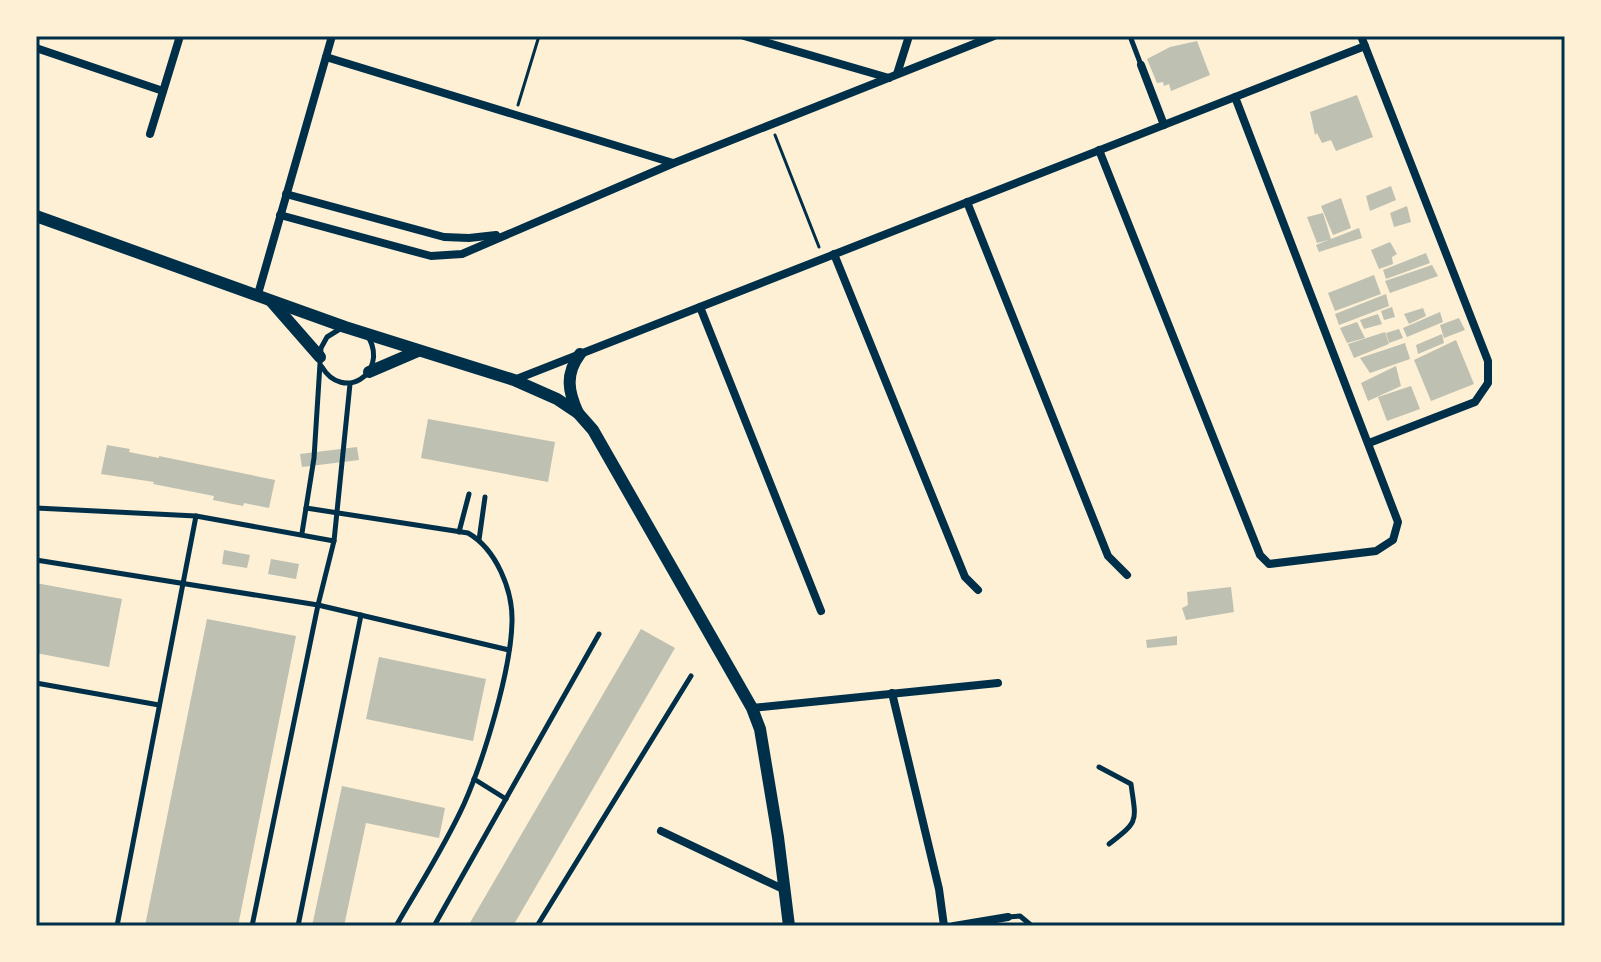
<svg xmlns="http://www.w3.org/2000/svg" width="1601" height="962" font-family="Signika,sans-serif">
  <rect width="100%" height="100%" fill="#fdf0d5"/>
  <!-- building -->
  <g fill="#bec0b2">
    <polygon points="1197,41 1210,75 1171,91 1169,84 1164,86 1163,82 1157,83 1147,59 1170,47"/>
    <polygon points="1357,95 1373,137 1336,151 1331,140 1322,143 1317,133 1315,135 1310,112"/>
    <polygon points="1391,186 1396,200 1370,211 1366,196"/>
    <polygon points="1341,198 1351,228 1333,235 1321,206"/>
    <polygon points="1407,206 1411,222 1394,227 1390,213"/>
    <polygon points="1323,213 1331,239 1359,228 1362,238 1319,252 1316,245 1328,240 1317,243 1307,217"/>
    <polygon points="1390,242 1397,254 1392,257 1393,264 1379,269 1371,250"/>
    <polygon points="1426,253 1430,263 1386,279 1383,270"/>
    <polygon points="1432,265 1438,276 1390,293 1385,281"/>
    <polygon points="1374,275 1381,294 1335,311 1328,293"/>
    <polygon points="1386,294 1389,306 1339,325 1335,314"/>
    <polygon points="1392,307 1395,317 1384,320 1381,311"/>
    <polygon points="1423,308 1426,316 1409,324 1404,314"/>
    <polygon points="1440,312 1443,322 1407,337 1403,328"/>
    <polygon points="1378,314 1382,324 1364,329 1360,320"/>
    <polygon points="1459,318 1465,330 1444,338 1440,325"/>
    <polygon points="1357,322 1365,338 1347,343 1340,328"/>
    <polygon points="1399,329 1403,338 1389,343 1386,333"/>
    <polygon points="1385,332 1389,344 1354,358 1348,344"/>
    <polygon points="1442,334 1444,343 1418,354 1416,345"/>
    <polygon points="1456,340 1474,384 1431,401 1414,360"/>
    <polygon points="1405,343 1410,359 1370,373 1360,358"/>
    <polygon points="1396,366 1401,386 1368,401 1361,383"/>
    <polygon points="1411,386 1420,409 1387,421 1378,397"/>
    <polygon points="428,419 555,442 548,482 421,458"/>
    <polygon points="107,445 130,449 129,452 159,458 159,456 275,480 269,508 244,503 243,506 213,500 214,496 153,484 154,482 101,474"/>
    <polygon points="357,447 359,460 302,467 300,454"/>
    <polygon points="224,550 250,555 247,568 222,564"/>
    <polygon points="271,559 299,564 296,579 268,574"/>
    <polygon points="36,583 122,599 109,667 36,653"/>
    <polygon points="1231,587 1234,612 1186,620 1182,608 1188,605 1187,592"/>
    <polygon points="207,619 296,636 238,926 145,926"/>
    <polygon points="641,629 675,648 513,926 468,926"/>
    <polygon points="1177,636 1177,645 1147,648 1146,640"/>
    <polygon points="379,657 486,679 473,741 366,719"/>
    <polygon points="342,786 445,808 439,838 366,823 344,926 312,926"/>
  </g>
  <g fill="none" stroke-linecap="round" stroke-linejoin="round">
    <!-- path -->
    <g stroke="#003049" stroke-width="3">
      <polyline points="518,105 539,36"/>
      <polyline points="775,135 819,247"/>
    </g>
    <!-- service -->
    <g stroke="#003049" stroke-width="5">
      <polyline points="1130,36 1141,65"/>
      <path d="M322,367C343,402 388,374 369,338"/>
      <polyline points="36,508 196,516 334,541"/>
      <path d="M306,508L468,533C496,549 513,590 512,622C511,670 484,759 464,804C445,846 419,886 396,926"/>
      <polyline points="459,532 469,494"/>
      <polyline points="302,533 314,458 321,348 327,337 340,329"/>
      <polyline points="479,540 485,497"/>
      <polyline points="36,560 318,605 509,650"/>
      <polyline points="36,683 159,705"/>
      <path d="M1099,767L1131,784C1136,822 1140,820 1109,844"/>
      <polyline points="474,779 506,799"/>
      <polyline points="1008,917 1020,916 1032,926"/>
      <polyline points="117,926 196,516"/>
      <polyline points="252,926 318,605 334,541 350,384"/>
      <polyline points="298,926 361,615"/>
      <polyline points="434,926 599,634"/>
      <polyline points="537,926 691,676"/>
    </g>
    <!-- minor -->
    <g stroke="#003049" stroke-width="8">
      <polyline points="744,36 889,78"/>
      <polyline points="1361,36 1488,361 1488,383 1475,402 1369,443"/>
      <polyline points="36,48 163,91"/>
      <polyline points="326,57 673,163"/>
      <polyline points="1141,65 1164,125"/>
      <polyline points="897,74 909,36"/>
      <polyline points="150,134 180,36"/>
      <polyline points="1099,150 1260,555 1269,564 1376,551 1393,540 1398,522 1235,97"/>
      <polyline points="286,194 444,237 469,238 496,235"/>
      <polyline points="967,202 1108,556 1127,575"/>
      <polyline points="280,215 431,256 462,254 674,163 994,36"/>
      <polyline points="834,254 965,577 978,590"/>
      <polyline points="258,294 332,36"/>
      <polyline points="700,307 821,611"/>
      <polyline points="514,380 1365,46"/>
      <polyline points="892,693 939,889 944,926"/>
      <polyline points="752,708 998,683"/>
      <polyline points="661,831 785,890"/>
      <polyline points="954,926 1008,917"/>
    </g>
    <!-- tertiary -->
    <g stroke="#003049" stroke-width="12">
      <polyline points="36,216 345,327 514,380 557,399 578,413 593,430 752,708 760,729 778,837 789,926"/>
      <polyline points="271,301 320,357"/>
      <polyline points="369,372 418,351"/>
      <path d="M578,413C568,391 565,374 580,354"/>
    </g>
  </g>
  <!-- border -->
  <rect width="1601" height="962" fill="none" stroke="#fdf0d5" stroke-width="76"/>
  <rect x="38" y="38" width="1525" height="886" fill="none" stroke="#003049" stroke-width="3"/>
</svg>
